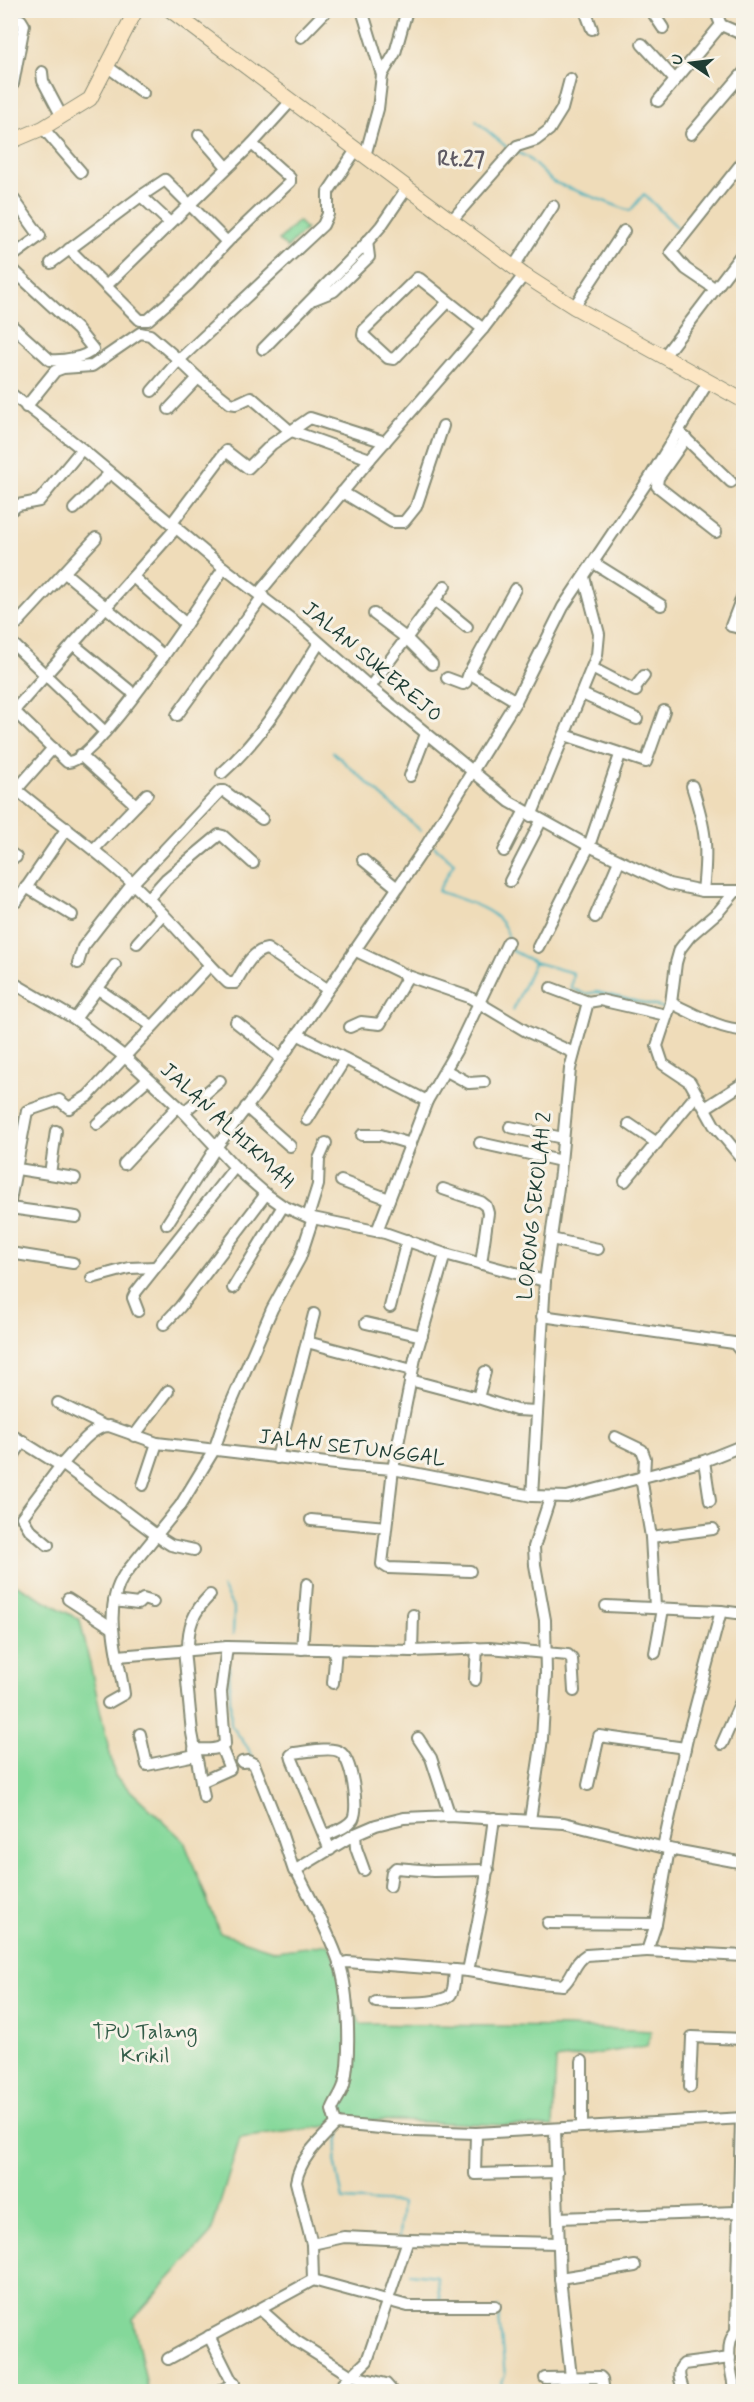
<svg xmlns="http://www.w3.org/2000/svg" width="754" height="2402" font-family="Mynerve,sans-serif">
  <rect width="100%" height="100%" fill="#f7f3e8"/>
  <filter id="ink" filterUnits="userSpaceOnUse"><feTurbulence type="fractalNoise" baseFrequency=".0167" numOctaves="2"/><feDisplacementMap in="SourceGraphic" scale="12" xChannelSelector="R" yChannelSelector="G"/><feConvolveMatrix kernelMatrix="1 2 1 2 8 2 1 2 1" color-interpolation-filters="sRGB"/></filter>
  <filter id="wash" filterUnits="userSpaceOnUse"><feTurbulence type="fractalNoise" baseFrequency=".008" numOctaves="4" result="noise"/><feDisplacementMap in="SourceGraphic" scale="24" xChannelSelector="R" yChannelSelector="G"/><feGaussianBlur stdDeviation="1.35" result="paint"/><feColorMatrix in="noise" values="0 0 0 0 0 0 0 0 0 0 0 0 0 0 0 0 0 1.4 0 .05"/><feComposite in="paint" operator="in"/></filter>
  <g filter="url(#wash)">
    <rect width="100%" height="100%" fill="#efdcb9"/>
    <!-- green -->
    <g fill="#84d89a" stroke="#528a67" stroke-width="1.5">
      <polygon points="298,221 306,229 287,248 279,240"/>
      <polygon points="10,1581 80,1620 115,1776 184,1841 220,1933 276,1951 329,1944 360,2024 568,2027 651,2031 647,2046 556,2060 553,2127 373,2120 240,2138 211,2233 133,2319 148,2391 11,2391"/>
    </g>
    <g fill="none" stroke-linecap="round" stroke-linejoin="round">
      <!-- stream -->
      <g stroke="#41b0bd" stroke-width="2">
        <polyline points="476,121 510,150"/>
        <polyline points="516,152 527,157 553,182 630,211 644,194 680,230"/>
        <polyline points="333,752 421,831"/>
        <path d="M434,846L454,863L438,891C464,901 503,908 509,939"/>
        <polyline points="511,947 511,950 534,962 573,973 571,988 584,994 597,992 664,1008"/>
        <polyline points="513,1010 534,963"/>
        <polyline points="222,1587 234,1609 233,1634"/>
        <polyline points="229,1666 231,1725 248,1748 252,1758"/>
        <polyline points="343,2121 342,2110 350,2086 353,2041"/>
        <polyline points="341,2129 335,2160 343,2200 402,2203 399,2237"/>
        <polyline points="410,2273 437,2276 440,2302"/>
        <polyline points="498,2307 505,2376 501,2382 504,2392"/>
      </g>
    </g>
  </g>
  <g filter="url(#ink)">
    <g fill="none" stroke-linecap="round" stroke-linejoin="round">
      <defs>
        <g id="street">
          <polyline points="362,10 382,75 378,109 365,156"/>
          <polyline points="585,10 592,29"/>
          <polyline points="651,10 663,28"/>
          <polyline points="715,10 721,25 744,35"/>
          <polyline points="10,19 21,20 24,25 13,84"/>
          <polyline points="301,37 327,10"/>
          <polyline points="642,44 675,80"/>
          <polyline points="108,67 143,93"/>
          <polyline points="42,72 43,81 62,117"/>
          <polyline points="382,75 395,53 407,10"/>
          <polyline points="658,101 721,25"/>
          <polyline points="43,128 81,172"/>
          <polyline points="691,134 744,72"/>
          <polyline points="199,135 227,167"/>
          <polyline points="10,194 40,236 10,258"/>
          <polyline points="141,196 170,223"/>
          <polyline points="451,221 517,146 536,140 549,130 562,109 570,79"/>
          <polyline points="69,249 140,320 148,320 189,284 227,242 290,182 290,178 252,144"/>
          <polyline points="51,263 141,196 165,180 227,242"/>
          <polyline points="514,266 553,206"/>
          <path d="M10,267L77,329L93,349C86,358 62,361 50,360L10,324"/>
          <polyline points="106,286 252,144 291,101"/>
          <polyline points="714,288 686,269 671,252 744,160"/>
          <polyline points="314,299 334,291 369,257 367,241"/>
          <polyline points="448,302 394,359 388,358 363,335 364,330 417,278 420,279 483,329"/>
          <polyline points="574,307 624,231"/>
          <polyline points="263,349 362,248 381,226 407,188"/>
          <polyline points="665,355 744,251"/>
          <polyline points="152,391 179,360 198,378 230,403 236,404 251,397 289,430 370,459"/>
          <polyline points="10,393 82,449 224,568 303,628 370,687 510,802 589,846 669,884 703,891 744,891"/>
          <polyline points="26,407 55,371 63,368 92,366 140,333 150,335 179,360 323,225 328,214 328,192 356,150"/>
          <polyline points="169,409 198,378"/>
          <polyline points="681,434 731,482"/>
          <polyline points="686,438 658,478 657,486 716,532"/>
          <polyline points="342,492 392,522 404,522 416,507 443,426"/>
          <polyline points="74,509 110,473"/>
          <polyline points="10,511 18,505 39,501 82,449"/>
          <polyline points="172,523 226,451 248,468 272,444 310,418 385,442"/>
          <polyline points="594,563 661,605"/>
          <polyline points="65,573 164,656"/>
          <polyline points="133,577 186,624"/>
          <polyline points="744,592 731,626 744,629"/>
          <polyline points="259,593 370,459 483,329 524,275"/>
          <polyline points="434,600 467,627"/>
          <polyline points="374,614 406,638 432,664"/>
          <polyline points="10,631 96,538"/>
          <polyline points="10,641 105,732"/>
          <polyline points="73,644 129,690"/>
          <polyline points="592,668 636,691"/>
          <polyline points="469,673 515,589"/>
          <polyline points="447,678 463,684 466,682 469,673 516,701"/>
          <polyline points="370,687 445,586"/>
          <polyline points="634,689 644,676"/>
          <polyline points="582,694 637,719"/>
          <path d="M14,711L67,762C94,766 205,596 224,568"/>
          <polyline points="10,715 177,527"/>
          <polyline points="177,715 263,596"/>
          <polyline points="565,735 646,762 664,711"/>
          <polyline points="80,755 136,805"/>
          <path d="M222,773C263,737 290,689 319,643"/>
          <polyline points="410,776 426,734"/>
          <path d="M10,784C50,819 94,847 132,883C166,914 195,951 228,983H235C243,971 251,951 267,949L327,989"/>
          <path d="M692,786C706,830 708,845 703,891"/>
          <polyline points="10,797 53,748"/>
          <polyline points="531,816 597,655 599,634 584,577"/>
          <polyline points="94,849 147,794"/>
          <polyline points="504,851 524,812"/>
          <polyline points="10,853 16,857"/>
          <polyline points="363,860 396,887"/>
          <polyline points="510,881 541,821"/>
          <polyline points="26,887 72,915"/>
          <polyline points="735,892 719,911 690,936 680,949 676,963 671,1003 657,1046 663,1064 690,1082 714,1125 744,1161"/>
          <polyline points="148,899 166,879 219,835 223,836 253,863"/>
          <polyline points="17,901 67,828"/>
          <polyline points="595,917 619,861"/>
          <polyline points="137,943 163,914"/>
          <polyline points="538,947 589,846 620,755"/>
          <polyline points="354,950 408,976 469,997 526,1031 574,1053"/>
          <polyline points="78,963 83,947 133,883 220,791 224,791 262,819"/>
          <polyline points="10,981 75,1019 125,1057 178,1106 235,1167 266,1194 283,1206 308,1217 385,1233 445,1254 545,1281"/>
          <polyline points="551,988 588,1002"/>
          <polyline points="98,989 152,1026"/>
          <path d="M671,1003C693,1013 720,1030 744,1030"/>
          <polyline points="75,1019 115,965"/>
          <polyline points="236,1022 280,1057"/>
          <polyline points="350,1027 361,1022 380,1024 408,976"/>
          <polyline points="297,1034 427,1101"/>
          <polyline points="445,1070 469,1083 484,1082"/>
          <polyline points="246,1107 290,1146"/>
          <polyline points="705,1108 744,1083"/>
          <polyline points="184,1112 220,1081"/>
          <polyline points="307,1120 345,1059"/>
          <polyline points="97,1124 148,1079"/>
          <polyline points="629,1124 657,1143"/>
          <polyline points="510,1127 563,1138"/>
          <polyline points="362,1135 381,1135 411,1144"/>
          <polyline points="480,1143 561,1161"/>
          <polyline points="124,1164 178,1106"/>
          <polyline points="11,1168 75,1178"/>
          <polyline points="50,1174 56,1131"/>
          <polyline points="341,1181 389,1199"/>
          <polyline points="625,1181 697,1094"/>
          <polyline points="443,1189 481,1202 486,1206 488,1213 481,1264"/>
          <polyline points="10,1201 27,1111 59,1100 69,1108 88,1096 210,965"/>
          <polyline points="10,1208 76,1217"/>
          <polyline points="308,1217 318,1185 319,1159 326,1143"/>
          <polyline points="167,1224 217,1146 259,1091 426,846 516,701 563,607 649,479 708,382"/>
          <polyline points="377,1231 427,1101 456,1051 508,942"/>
          <polyline points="551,1239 598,1249"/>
          <polyline points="10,1253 73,1263"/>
          <polyline points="445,1254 415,1358 393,1469 382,1564 388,1568 470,1571"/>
          <polyline points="92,1278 129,1268 155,1267"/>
          <polyline points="233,1288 283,1206"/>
          <polyline points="390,1307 407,1240"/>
          <polyline points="138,1311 133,1298 136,1292 235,1167"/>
          <polyline points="542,1316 734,1343 744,1355"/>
          <polyline points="366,1323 422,1336"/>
          <polyline points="164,1324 180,1307 266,1194"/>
          <polyline points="307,1342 412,1370"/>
          <polyline points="485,1372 478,1398 516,1410 537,1411"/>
          <polyline points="410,1380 478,1398"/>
          <polyline points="58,1403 104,1426"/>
          <path d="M10,1434L58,1464H62C74,1452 91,1426 109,1426L157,1443L352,1466L393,1469L532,1496L567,1497L704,1461L744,1445"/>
          <polyline points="134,1436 168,1391"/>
          <polyline points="615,1437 642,1450 645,1458 644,1476"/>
          <polyline points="277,1458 314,1314"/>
          <polyline points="10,1461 23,1441"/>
          <polyline points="704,1461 710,1501"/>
          <polyline points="641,1477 651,1537 655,1607"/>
          <polyline points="143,1485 157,1443"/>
          <polyline points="532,1496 545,1281 560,1173 570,1069 588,1002 600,1000 666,1015"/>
          <polyline points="311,1520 386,1527"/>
          <polyline points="651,1537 713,1529"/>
          <polyline points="48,1545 30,1530 22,1517 62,1464 163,1540 171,1545 194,1550"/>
          <polyline points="68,1599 111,1627"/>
          <polyline points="114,1601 138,1604 143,1599 153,1602"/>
          <polyline points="606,1606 721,1611 744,1614"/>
          <path d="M188,1649C188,1626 193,1612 210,1595"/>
          <polyline points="302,1649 307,1584"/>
          <polyline points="184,1650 192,1733 204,1797"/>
          <polyline points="412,1651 413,1615"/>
          <polyline points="655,1653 663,1609"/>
          <polyline points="118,1656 227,1647 412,1651 490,1648 568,1655 572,1659 574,1691"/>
          <polyline points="475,1680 477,1648"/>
          <polyline points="333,1683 336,1649"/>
          <path d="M108,1703L124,1694C119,1656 101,1611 124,1575L180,1506L214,1450L226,1415L272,1309L300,1258L313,1218"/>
          <polyline points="140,1734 147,1765 195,1755"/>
          <polyline points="418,1738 431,1758 450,1816"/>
          <polyline points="722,1744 743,1697"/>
          <path d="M194,1749C205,1749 217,1751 225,1744L221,1692L227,1647"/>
          <polyline points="242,1762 248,1761 254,1764 281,1832 294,1871 355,1834 376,1825 404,1818 450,1816 564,1823 669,1849 744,1863"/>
          <polyline points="201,1782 230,1769 221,1747"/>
          <polyline points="588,1785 599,1736 685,1748"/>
          <polyline points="530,1820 542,1739 546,1675 545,1620 535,1565 534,1547 550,1498"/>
          <polyline points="355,1834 356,1848 364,1870"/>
          <path d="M325,1836C335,1831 347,1828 353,1819C359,1807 352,1759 340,1752C332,1746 304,1752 294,1753L291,1755L292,1759L330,1850"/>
          <polyline points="663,1847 687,1739 721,1611"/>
          <path d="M296,1870C311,1900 328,1930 339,1962C349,1992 351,2055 344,2085C341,2095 335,2101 332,2110L336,2124"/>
          <polyline points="390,1886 392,1872 396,1868 433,1871 488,1870"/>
          <polyline points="548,1923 656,1924"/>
          <polyline points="647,1951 744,1956"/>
          <path d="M339,1964L347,1962L468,1971L539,1983L563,1985C573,1977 574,1962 586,1955L647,1951L656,1924L669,1849"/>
          <polyline points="468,1971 484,1892 494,1818"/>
          <path d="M376,2002C389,2003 445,2005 451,1994C455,1988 454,1977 455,1970"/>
          <polyline points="582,2061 582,2127"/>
          <polyline points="690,2087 692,2037 744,2039"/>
          <polyline points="336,2124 414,2131 476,2133 744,2118"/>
          <polyline points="555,2130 560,2278 571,2377"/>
          <polyline points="476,2133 475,2174 557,2172"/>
          <polyline points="558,2218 737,2212"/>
          <polyline points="312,2244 344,2237 408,2240"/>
          <polyline points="560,2278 635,2266"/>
          <polyline points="313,2280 408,2306 495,2306"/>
          <polyline points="261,2310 296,2341 350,2375 386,2384 393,2392"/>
          <polyline points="736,2331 741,2118"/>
          <polyline points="209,2336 237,2392"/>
          <path d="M168,2359L313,2280L312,2244L296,2182C300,2158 319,2141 336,2124"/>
          <polyline points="545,2378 600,2377 602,2379 604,2392"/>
          <polyline points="218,2392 234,2383"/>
          <polyline points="335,2392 367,2361 408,2240 559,2243"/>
          <path d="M684,2392C681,2382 675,2371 684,2364L730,2358"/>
          <path d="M735,2392C732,2375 723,2344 736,2331L744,2330"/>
        </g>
        <g id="secondary">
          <polyline points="170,10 524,275 574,307 744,401"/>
          <polyline points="10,142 43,128 90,99 136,10"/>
        </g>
      </defs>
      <!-- street casing -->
      <use href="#street" stroke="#878c76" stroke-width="14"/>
      <!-- secondary casing -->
      <use href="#secondary" stroke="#878c76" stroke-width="16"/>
      <!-- street -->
      <use href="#street" stroke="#fff" stroke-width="10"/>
      <!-- secondary -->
      <use href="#secondary" stroke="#fce6c4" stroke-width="14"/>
    </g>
  </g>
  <g text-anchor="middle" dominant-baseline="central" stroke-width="6" stroke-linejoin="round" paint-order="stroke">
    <!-- street labels -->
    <g font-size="21" fill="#1f3d34" stroke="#f7f3e8">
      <text transform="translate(372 662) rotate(40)">JALAN SUKEREJO</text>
      <text transform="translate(227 1126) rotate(43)">JALAN ALHIKMAH</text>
      <text transform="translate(535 1206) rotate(-84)">LORONG SEKOLAH 2</text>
      <text transform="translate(352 1448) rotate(7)">JALAN SETUNGGAL</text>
    </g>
    <!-- park labels -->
    <g font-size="21" fill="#335c48" stroke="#f7f3e8">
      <text x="145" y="2032">TPU Talang<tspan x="145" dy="24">Krikil</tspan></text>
    </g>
    <!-- neighbourhood labels -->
    <g font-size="22" font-weight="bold" fill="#5e5a63" stroke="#f7f3e8">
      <text x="461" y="160">Rt.27</text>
    </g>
  </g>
  <!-- margin -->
  <rect width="754" height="2402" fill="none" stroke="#f7f3e8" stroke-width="36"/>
  <!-- north arrow -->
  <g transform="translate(691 63) rotate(284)" stroke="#f7f3e8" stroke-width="4.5" paint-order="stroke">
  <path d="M0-4.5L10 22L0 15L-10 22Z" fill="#1f3d34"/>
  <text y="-9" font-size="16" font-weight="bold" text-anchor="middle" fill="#1f3d34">U</text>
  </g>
</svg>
